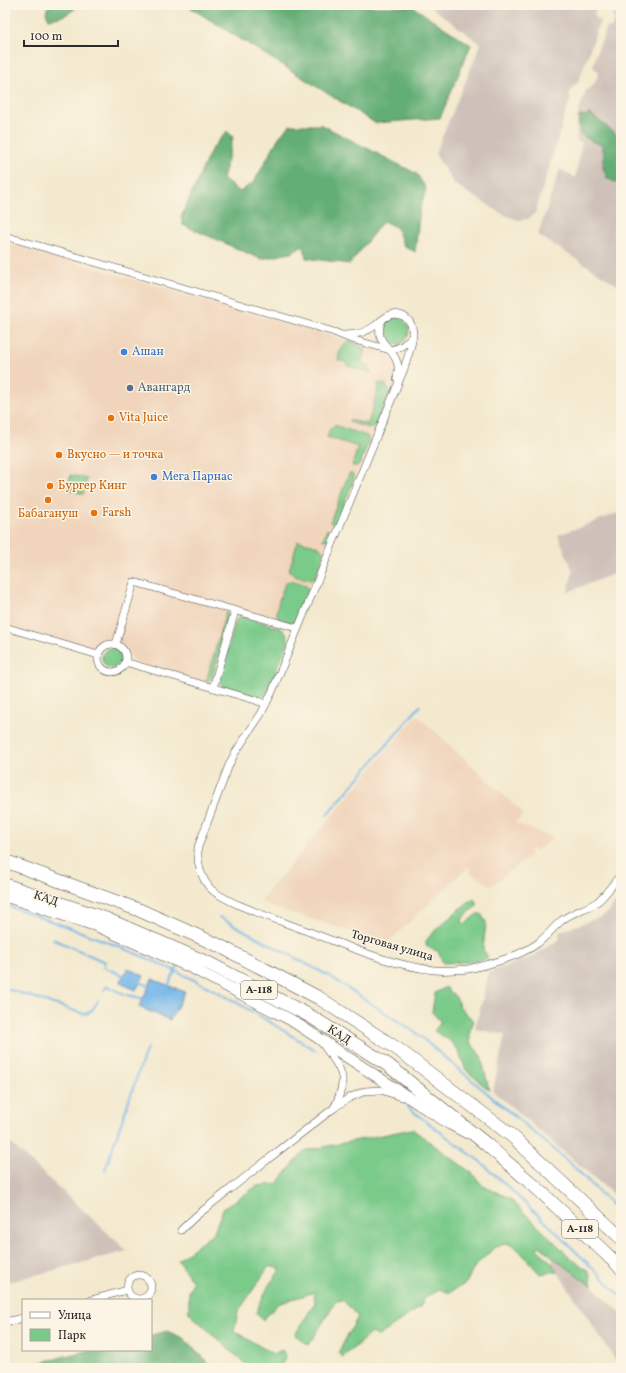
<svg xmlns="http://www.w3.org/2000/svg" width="626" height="1373" font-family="Vollkorn,serif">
  <rect width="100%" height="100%" fill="#fcf5e5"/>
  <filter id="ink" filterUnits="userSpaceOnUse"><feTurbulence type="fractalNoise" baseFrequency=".025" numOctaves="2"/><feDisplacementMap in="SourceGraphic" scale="8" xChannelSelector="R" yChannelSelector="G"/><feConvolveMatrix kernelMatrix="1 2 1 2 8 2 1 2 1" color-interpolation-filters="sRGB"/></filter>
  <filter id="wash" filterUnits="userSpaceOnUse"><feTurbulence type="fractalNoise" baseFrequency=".012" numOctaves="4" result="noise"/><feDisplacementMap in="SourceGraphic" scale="16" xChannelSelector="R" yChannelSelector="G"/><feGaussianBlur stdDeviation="0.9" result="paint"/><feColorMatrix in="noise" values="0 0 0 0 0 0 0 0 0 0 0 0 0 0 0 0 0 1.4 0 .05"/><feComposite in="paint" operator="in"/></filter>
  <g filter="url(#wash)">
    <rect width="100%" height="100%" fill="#f3e9ce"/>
    <!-- built -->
    <g fill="#f0d5bc">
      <polygon points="5,242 304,329 359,342 386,353 393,361 395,368 394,383 295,630 233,613 214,679 207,683 134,662 126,647 121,644 107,642 95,651 5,625"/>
      <polygon points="417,715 524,814 515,823 554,838 535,852 532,849 528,851 531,855 491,886 471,873 469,866 387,943 272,907 260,901"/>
    </g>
    <!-- industrial -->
    <g fill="#cec1b9">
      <polygon points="428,5 597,5 594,15 600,21 578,83 573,87 569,95 571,98 567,108 535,213 528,219 519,220 504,215 454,184 435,154 481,44"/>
      <polygon points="615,5 621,5 621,287 538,235 560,169 575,178 582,143 576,141 577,116 586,90 594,85 599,72 593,67 598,49 607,27 611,28 615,19 612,17 615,11"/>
      <polygon points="621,512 621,571 568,592 573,571 558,535"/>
      <polygon points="621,896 621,1201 493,1091 505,1035 475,1029 489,972 529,958 560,939 559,932 605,915"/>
      <polygon points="5,1138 127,1251 5,1283"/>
      <polygon points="554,1258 592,1286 621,1313 621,1368 551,1262"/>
    </g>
    <!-- green -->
    <g fill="#7aca8a" stroke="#527a5a">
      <circle cx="395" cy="331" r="14"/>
      <path d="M349,341L354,342L365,350L361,363L370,366L368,370L372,372L371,373L348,366L345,362L338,360C340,352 340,345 349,341Z"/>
      <polygon points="378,383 386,385 390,391 375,426 368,428 349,422 349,420 368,424 379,385"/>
      <polygon points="334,425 367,436 369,441 360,464 358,466 352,466 358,447 327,437 330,429"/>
      <polygon points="351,473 354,476 354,479 337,521 333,524 330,522 349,474"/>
      <polygon points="71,475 87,479 83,494 67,489"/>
      <polygon points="327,529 331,532 331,537 329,539 323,540"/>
      <path d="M298,541C306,543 323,544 324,555L315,577L311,580C303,579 292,577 289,570Z"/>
      <path d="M291,581C295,583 306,584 308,588C312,592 300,618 295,621C291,623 287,622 283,621C279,620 277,618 277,614C276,607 282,591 285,584L286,582Z"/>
      <polygon points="226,612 230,617 212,678 209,681 206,682"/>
      <path d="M241,616L281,628C286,632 288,636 288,642L268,691L265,695L258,697L222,686L219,683L236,620Z"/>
      <circle cx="112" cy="658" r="10"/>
      <path d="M472,899L475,900L478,904L463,918L462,921L465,924L477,914H481L486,922L483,950L487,955V959L469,962L443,963L438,951C434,950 426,948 426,943C425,936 465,905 472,899Z"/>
      <polygon points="446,987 456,997 459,1007 474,1021 470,1030 470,1042 481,1056 489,1090 466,1070 458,1050 449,1040 434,1031 441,1022 432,1012 435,993"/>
      <polygon points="412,1129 473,1174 483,1186 509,1198 572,1259 589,1271 592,1286 554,1258 540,1246 537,1249 551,1262 557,1271 540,1274 518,1249 507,1243 494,1248 475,1266 466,1283 449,1293 439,1289 425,1298 420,1307 379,1336 371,1333 343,1357 338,1353 358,1317 343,1300 336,1301 309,1345 295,1335 315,1303 314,1292 278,1304 263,1320 256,1312 269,1285 281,1269 269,1266 238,1312 234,1331 273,1354 282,1350 286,1357 279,1368 250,1368 189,1313 189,1291 193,1282 178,1260 213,1234 223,1209 257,1186 277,1184 304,1151"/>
    </g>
    <!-- forest -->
    <g fill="#63ae76" stroke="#476c50">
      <path d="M50,5H78C72,14 59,18 49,19L46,13L47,8Z"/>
      <polygon points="186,5 275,5 300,12 314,6 413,7 471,45 440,118 375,123"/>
      <polygon points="589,113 621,138 621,185 607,178 603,167 604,154 602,145 591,141 580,134 579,120 581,115 587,116"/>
      <polygon points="290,125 322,125 417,174 426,189 420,209 415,252 403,245 397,228 383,221 350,264 306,258 304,247 298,248 291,253 261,259 183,225 181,217 211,150 227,131 233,137 223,179 240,192 254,182 279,137"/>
      <polygon points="167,1331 183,1338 199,1353 212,1368 18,1368 90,1350 151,1350 151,1335"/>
    </g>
    <!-- water -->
    <g fill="#73b6e9" stroke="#4f708a">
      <polygon points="128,968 144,976 136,990 120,983"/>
      <polygon points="152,979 185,992 170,1020 139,1007"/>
    </g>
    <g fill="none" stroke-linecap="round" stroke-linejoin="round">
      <!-- stream -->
      <g stroke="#73b6e9" stroke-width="2">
        <polyline points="327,815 420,706"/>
        <path d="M5,905C69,927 134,950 194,980C236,1000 276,1026 315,1050"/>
        <polyline points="219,917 329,976 416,1033 570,1163 621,1214"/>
        <polyline points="53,939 105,962 103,967 125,976"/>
        <polyline points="138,981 151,987"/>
        <polyline points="168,986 178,966"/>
        <path d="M5,988L84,1014C92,1013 94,1007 98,1001"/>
        <polyline points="104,990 107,986 124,994 145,999"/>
        <polyline points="407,1107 482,1163 552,1228 621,1296"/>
        <polyline points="105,1170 147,1048"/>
      </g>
    </g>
  </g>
  <g filter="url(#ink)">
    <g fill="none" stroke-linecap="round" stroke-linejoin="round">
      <defs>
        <g id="street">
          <path d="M5,236L334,332L351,339L390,350C401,348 406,344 413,335"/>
          <path d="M382,320C373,344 391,344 397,362C399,367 398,373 397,378"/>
          <path d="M344,335C356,335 366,333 376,325C380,322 383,318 388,316C393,313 398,314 403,316C422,326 408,354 404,369L272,692L261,714L235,753L229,765L198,847C197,861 200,876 209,887C222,902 278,920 299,928C343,944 388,965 434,970C444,971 458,970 468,969C488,965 521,956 538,943C547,936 554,927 562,920C573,912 586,909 597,902C606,895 613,883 621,875"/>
          <polyline points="5,627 98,655"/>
          <polyline points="116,644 134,582 297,628"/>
          <circle cx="112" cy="658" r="14"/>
          <polyline points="125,662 255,700 266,704"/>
          <polyline points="213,688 235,611"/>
          <path d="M321,1042C341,1070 350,1075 334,1108"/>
          <polyline points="181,1230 196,1216 281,1149 334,1108 349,1098 365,1091 381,1090 402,1097"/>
          <circle cx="139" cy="1287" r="12"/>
          <polyline points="91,1300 127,1290"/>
          <polyline points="5,1322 23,1318"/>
        </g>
        <polyline id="primary" points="5,896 97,926 190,967 291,1020 414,1101 450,1124 467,1133"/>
        <g id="highway">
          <polyline points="5,861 139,910 220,946 319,998 399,1050 512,1136 621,1238"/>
          <polyline points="5,885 106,919 210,964 310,1016 388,1065 486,1144 539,1190 621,1268"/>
        </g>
      </defs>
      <!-- street casing -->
      <use href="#street" stroke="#494843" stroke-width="8"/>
      <!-- primary casing -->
      <use href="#primary" stroke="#494843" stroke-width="12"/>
      <!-- highway casing -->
      <use href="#highway" stroke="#494843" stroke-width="14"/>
      <!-- street -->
      <use href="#street" stroke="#fff" stroke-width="7"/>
      <!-- primary -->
      <use href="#primary" stroke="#fff" stroke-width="11"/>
      <!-- highway -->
      <use href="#highway" stroke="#fff" stroke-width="13"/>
    </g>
  </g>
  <!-- markers -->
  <g fill="#3f7fe0" stroke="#fcf5e5" stroke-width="1.5">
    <circle cx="124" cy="352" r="4"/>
    <circle cx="154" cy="477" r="4"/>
  </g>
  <circle fill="#5c6f8a" stroke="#fcf5e5" stroke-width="1.5" cx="130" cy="388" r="4"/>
  <g fill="#e8710a" stroke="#fcf5e5" stroke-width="1.5">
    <circle cx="111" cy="418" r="4"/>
    <circle cx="59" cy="455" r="4"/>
    <circle cx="50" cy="486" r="4"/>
    <circle cx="48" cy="500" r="4"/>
    <circle cx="94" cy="513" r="4"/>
  </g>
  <g text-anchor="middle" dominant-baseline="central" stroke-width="3" stroke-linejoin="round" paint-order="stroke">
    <!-- shield labels -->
    <g fill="#fcf5e5" stroke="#6a6863" stroke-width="1">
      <rect x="241" y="981" width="36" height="18" rx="3"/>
      <rect x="562" y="1220" width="36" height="18" rx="3"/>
    </g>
    <g font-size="11" font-weight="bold" fill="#2b2b2b">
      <text x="259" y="990">А-118</text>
      <text x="580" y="1229">А-118</text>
    </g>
    <!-- shop labels -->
    <g font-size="12" fill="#366cbe" stroke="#fcf5e5" text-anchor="start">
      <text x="132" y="352">Ашан</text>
      <text x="162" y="477">Мега Парнас</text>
    </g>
    <!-- service labels -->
    <g font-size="12" fill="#4e5e75" stroke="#fcf5e5" text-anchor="start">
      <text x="138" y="388">Авангард</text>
    </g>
    <!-- food labels -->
    <g font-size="12" fill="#c56008" stroke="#fcf5e5" text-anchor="start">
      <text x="119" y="418">Vita Juice</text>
      <text x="67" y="455">Вкусно — и точка</text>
      <text x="58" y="486">Бургер Кинг</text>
      <text x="102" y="513">Farsh</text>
      <text x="48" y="514" text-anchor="middle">Бабагануш</text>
    </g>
    <!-- street labels -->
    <g font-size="12" fill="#2b2b2b" stroke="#fcf5e5">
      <text transform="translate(46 899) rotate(19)">КАД</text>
      <text transform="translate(392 946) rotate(16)">Торговая улица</text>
      <text transform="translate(339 1035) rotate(32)">КАД</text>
    </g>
  </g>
  <!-- margin -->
  <rect width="626" height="1373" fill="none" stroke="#fcf5e5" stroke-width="20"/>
  <!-- legend -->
  <rect x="22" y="1299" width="130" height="52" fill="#fcf5e5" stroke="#a8a49b"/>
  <rect x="30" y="1312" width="20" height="6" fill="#ffffff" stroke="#a8a49b"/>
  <text x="58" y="1319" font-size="12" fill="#2b2b2b">Улица</text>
  <rect x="30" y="1329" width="20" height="12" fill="#7aca8a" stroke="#a8a49b"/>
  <text x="58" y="1339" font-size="12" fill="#2b2b2b">Парк</text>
  <!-- scale -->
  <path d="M24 40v6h94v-6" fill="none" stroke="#2b2b2b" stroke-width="2"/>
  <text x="30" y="40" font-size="12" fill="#2b2b2b" stroke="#fcf5e5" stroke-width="3" paint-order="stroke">100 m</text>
</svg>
